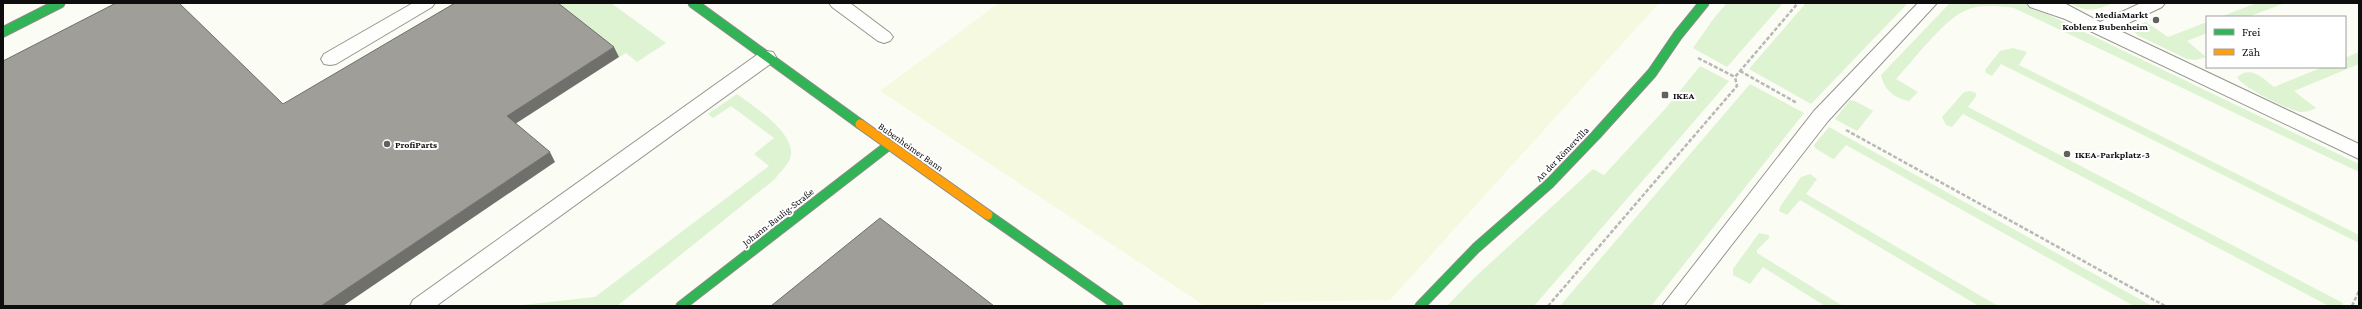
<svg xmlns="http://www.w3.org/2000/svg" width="2362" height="309" font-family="'Crimson Pro',serif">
  <rect width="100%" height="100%" fill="#fbfcf4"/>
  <!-- farmland -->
  <polygon fill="#f5f9df" points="999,3 1659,3 1390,300 1266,302 1257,306 1205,306 880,91"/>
  <!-- green -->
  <g fill="#ddf3d2">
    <polygon points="550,3 611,3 666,43 637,62 626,53 619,57"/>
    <polygon points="1727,3 1783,3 1727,67 1693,48 1714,18"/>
    <polygon points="1806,3 1908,3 1811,104 1749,69"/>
    <path d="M1950,3H2024L2359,164V172L2014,8C1999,6 1983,4 1969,9C1945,17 1914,60 1896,79L1918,92L1909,101C1894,98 1884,90 1881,75Z"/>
    <path d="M2069,3H2110L2109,5C2090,12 2087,11 2069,3Z"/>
    <polygon points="2257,3 2285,3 2248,17 2220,17"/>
    <polygon points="2146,22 2168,37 2207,22 2207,33 2187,41 2206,57 2196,60 2187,59 2137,35 2133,29 2135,26"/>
    <polygon points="2013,48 2027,52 2019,65 2359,235 2359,243 2001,64 1992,76 1986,73 1985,70 2000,51"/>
    <path d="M2359,52V64L2294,91L2316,108C2310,111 2306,112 2300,112C2289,110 2241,87 2237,77C2252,65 2262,78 2274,87L2323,67H2345V58Z"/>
    <polygon points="1700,66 1729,81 1534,306 1447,306 1473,279 1593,169 1604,175 1666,108"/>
    <polygon points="1750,84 1804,113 1651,306 1560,306"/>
    <polygon points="1970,91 1976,93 1976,96 1968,107 2343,303 2342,306 2329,306 1963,114 1952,127 1946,125 1942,117 1964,92"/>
    <path d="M737,94C753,106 799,135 790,159C787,166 779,173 775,179L617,306H514L595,297L769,166L754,154L774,138L731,106L713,118L708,114Z"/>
    <polygon points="1850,100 1855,101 1873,111 1857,131 1835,119"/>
    <polygon points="1829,127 2152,306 2134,306 1846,145 1834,159 1831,158 1815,148 1814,145"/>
    <polygon points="1810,174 1817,179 1806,194 1998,306 1979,306 1800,200 1787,215 1779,211 1780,207 1801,177"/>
    <polygon points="1759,233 1769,235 1769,238 1757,250 1757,253 1843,306 1825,306 1763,267 1750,284 1733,275 1733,269"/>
  </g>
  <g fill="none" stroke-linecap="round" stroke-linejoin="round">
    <defs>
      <g id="lane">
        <polygon points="413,3 435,3 432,7 336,64 330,65 324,64 321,59 324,54"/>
        <polygon points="829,3 850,3 890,33 893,37 890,41 884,43 878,41 832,7"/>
        <polygon points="1918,3 1937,3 1828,121 1684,306 1662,306 1814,111"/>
        <polygon points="2027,3 2064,3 2100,22 2141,3 2165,3 2162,7 2116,29 2359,144 2359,159 2065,19 2030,7"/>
        <polygon points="767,51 773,52 776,57 773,62 436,306 410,306 413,300 761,52"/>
      </g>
      <g id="fast">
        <polyline points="693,3 860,124"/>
        <polyline points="3,32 60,3"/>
        <polyline points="988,215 1118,306"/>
        <polyline points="681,306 889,145"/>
        <polyline points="1420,306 1476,248 1550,183 1596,135 1652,73 1678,35 1704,3"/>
      </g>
      <polyline id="slow" points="860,124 988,215"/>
    </defs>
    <!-- lane casing -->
    <use href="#lane" stroke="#959592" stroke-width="2"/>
    <!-- fast casing -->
    <use href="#fast" stroke="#8b8c88" stroke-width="11"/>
    <!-- slow casing -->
    <use href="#slow" stroke="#8b8c88" stroke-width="11"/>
    <!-- path -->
    <g stroke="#b8b8b7" stroke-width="2.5" stroke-dasharray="4 2" stroke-linecap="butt">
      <polyline points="1698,58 1735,77"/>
      <polyline points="1740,71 1797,103"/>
      <polyline points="1846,130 2165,306"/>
      <polyline points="1548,306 1737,86 1735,77 1798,3"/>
      <polyline points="2352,306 2359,291"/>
    </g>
    <!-- lane -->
    <use href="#lane" fill="#fefffd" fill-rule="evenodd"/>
    <!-- fast -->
    <use href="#fast" stroke="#30b455" stroke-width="9"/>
    <!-- slow -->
    <use href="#slow" stroke="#ff9f0a" stroke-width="9"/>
  </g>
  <!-- shaded-wall -->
  <g fill="#6f6f6b">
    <polygon points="614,47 619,57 512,126 507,116"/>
    <polygon points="550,152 555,162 343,306 321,306"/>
  </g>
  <!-- building -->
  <g fill="#9f9e99" stroke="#6f6f6b">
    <polygon points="116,3 179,3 283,104 455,3 558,3 614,47 507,116 550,152 321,306 3,306 3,61"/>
    <polygon points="880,218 994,306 771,306"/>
  </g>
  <!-- markers -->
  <g fill="#61615e" stroke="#fff" stroke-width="1.5">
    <circle cx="2156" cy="20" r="4"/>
    <rect x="1661" y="91" width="8" height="8" rx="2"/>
    <circle cx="387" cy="144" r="4"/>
    <circle cx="2067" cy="154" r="4"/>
  </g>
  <g text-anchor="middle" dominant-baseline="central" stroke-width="4" stroke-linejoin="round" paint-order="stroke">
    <!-- poi labels -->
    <g font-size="10" font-weight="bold" fill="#0e0e0e" stroke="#fff" text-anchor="start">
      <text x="2148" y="14" text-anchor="end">MediaMarkt<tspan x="2148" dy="12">Koblenz Bubenheim</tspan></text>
      <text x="1673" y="95">IKEA</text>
      <text x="395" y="144">ProfiParts</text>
      <text x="2075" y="154">IKEA-Parkplatz-3</text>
    </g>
    <!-- street labels -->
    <g font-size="10" fill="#0e0e0e" stroke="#fff">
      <text transform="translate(911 147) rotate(35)">Bubenheimer Bann</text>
      <text transform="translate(1562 154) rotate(-46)">An der Römervilla</text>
      <text transform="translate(778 217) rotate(-38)">Johann-Baulig-Straße</text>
    </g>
  </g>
  <!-- border -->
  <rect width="2362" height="309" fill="none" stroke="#0e0e0e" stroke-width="8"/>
  <!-- legend -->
  <rect x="2206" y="16" width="140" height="52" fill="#ffffff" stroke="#9f9f9f"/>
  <rect x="2214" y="29" width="20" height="6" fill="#30b455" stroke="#9f9f9f"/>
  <text x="2242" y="36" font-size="12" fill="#0e0e0e">Frei</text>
  <rect x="2214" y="49" width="20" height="6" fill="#ff9f0a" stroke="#9f9f9f"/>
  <text x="2242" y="56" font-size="12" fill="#0e0e0e">Zäh</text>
</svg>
